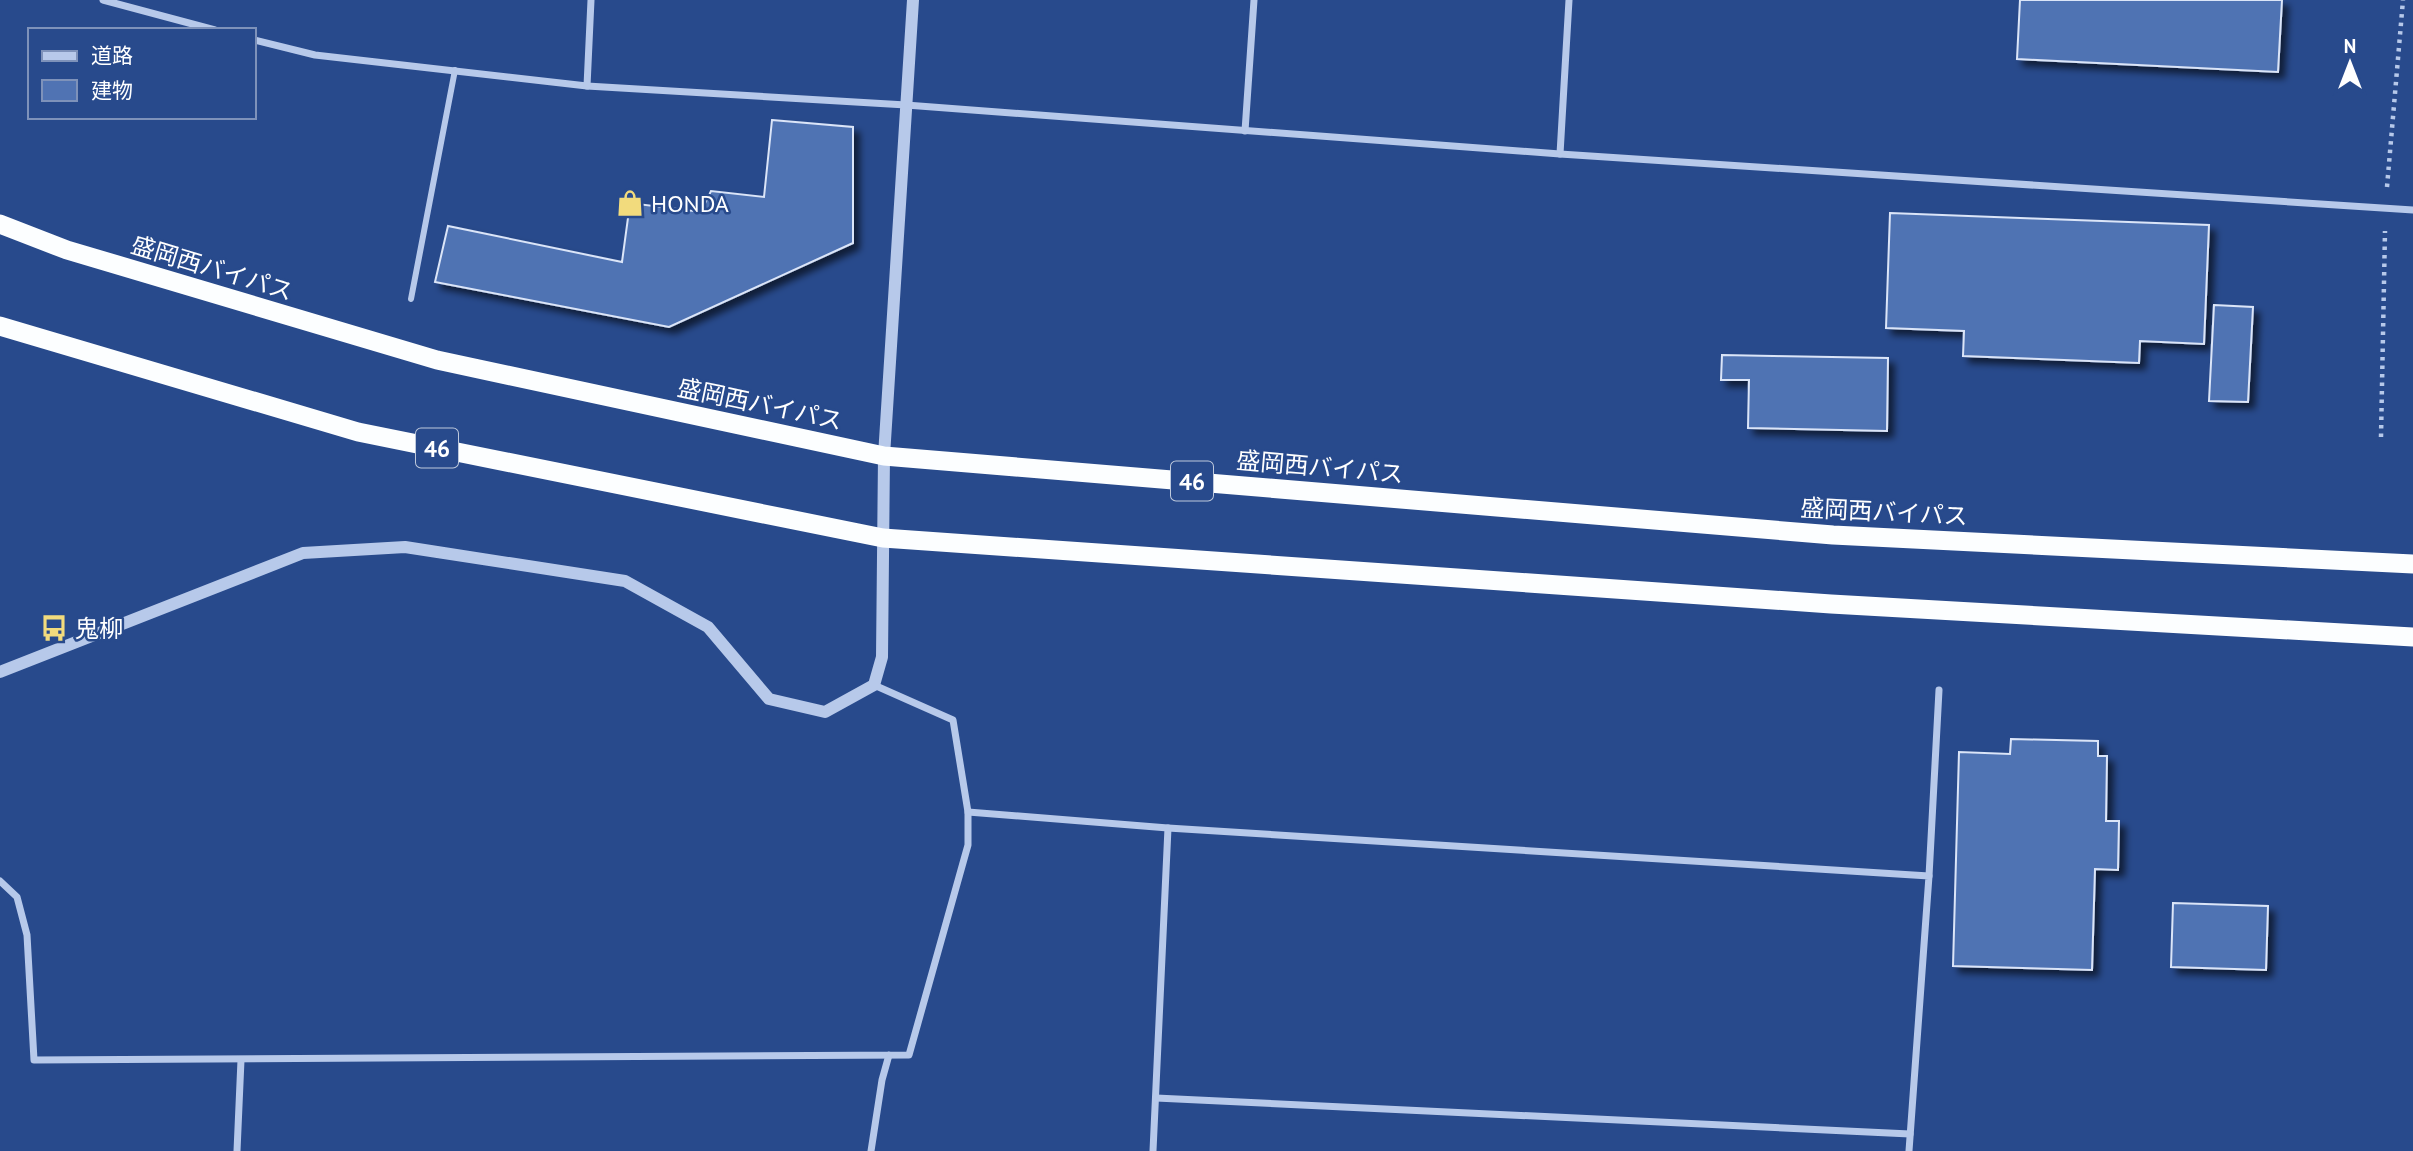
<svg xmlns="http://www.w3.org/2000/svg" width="2413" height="1151" font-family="'PT Sans','Noto Sans JP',sans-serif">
  <defs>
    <filter id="shadow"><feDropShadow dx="6" dy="6" stdDeviation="3.5" flood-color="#0009"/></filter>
  </defs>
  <rect width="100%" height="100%" fill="#284a8c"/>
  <!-- building -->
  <g fill="#5073b3" stroke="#dbe5f8" stroke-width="2" filter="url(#shadow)">
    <polygon points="2020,0 2282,0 2278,72 2017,59"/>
    <polygon points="772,120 853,127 853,243 669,327 435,282 448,226 622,262 630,203 701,212 711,191 764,197"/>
    <polygon points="1890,213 2209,225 2204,344 2140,341 2139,363 1963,356 1964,331 1886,328"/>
    <polygon points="2214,305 2253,307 2248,402 2209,401"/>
    <polygon points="1722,355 1888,358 1887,431 1748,428 1749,380 1721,380"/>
    <polygon points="2011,739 2098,741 2098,756 2107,756 2106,821 2119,821 2118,870 2095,869 2092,970 1953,966 1959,752 2010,754"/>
    <polygon points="2173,903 2268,906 2266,970 2171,967"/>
  </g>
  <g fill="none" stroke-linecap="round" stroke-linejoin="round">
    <!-- path -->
    <g stroke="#b7c9ea" stroke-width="4.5" stroke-dasharray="3.5 5" stroke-linecap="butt">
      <polyline points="2387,187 2403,0"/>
      <polyline points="2381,437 2385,231"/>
    </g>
    <!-- pedestrian -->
    <polyline stroke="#b7c9ea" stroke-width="6" points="411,299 455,70"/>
    <!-- minor -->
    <g stroke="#b7c9ea" stroke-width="7">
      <polyline points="103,0 215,30"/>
      <polyline points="254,40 315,55 587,86 906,105 1560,154 2413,210"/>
      <polyline points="587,86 591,0"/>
      <polyline points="1245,131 1254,0"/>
      <polyline points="1560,154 1569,0"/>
      <polyline points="968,812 1168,828 1929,876 1909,1151"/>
      <polyline points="1929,876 1939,690"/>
      <polyline points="0,881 17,897 27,935 34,1060 909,1055 968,845 968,812 953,720 874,685"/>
      <polyline points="1156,1098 1910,1134"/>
      <polyline points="237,1151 241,1060"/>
      <polyline points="871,1151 882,1080 889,1055"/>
      <polyline points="1153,1151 1168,828"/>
    </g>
    <!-- tertiary -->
    <polyline stroke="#b7c9ea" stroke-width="12" points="0,672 303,553 405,547 625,581 708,627 769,699 825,712 874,685 882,657 884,456 913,0"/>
    <!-- trunk -->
    <g stroke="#fcfeff" stroke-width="19">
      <polyline points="0,224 67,250 437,360 884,456 1833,535 2413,564"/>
      <polyline points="0,326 358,432 883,538 1831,604 2413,637"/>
    </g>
  </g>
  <!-- icons -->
  <defs>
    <symbol id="shop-bare" viewBox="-9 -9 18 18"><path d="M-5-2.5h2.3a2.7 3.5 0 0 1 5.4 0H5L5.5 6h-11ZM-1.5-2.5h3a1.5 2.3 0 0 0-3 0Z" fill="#f2db7d" stroke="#284a8c" stroke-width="2.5" paint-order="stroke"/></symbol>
    <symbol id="bus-bare" viewBox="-9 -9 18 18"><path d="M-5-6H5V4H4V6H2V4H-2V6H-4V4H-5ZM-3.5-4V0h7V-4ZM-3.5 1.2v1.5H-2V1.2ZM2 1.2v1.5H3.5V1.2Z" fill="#f2db7d" stroke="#284a8c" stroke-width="2.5" paint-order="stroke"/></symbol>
  </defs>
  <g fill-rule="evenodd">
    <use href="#shop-bare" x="611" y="184" width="38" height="38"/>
    <use href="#bus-bare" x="35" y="609" width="38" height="38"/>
  </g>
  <g text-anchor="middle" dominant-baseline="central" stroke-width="5" stroke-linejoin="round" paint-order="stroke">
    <!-- shield labels -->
    <g fill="#284a8c" stroke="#bec9dc" stroke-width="2">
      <rect x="416" y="428.5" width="42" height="39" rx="5"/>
      <rect x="1171" y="461.5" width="42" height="39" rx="5"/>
    </g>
    <g font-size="23" font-weight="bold" fill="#fff">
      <text x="437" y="448">46</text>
      <text x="1192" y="481">46</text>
    </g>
    <!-- poi labels -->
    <g font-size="24" fill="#fff" stroke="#284a8c" text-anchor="start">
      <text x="651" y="203">HONDA</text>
      <text x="75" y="628">鬼柳</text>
    </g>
    <!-- street labels -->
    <g font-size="24" fill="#fff" stroke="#284a8c">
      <text transform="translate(212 268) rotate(17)">盛岡西バイパス</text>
      <text transform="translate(760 404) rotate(12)">盛岡西バイパス</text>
      <text transform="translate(1320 467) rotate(5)">盛岡西バイパス</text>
      <text transform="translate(1884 512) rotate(3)">盛岡西バイパス</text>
    </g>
  </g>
  <!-- legend -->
  <rect x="28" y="28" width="228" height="91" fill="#284a8c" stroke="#7e92ba" stroke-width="2"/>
  <rect x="42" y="51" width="35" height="10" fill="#b7c9ea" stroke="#7e92ba" stroke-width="2"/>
  <text x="91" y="63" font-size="21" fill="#ffffff">道路</text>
  <rect x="42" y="80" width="35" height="21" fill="#5073b3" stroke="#7e92ba" stroke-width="2"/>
  <text x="91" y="98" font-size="21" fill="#ffffff">建物</text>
  <!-- north arrow -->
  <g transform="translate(2350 63)" stroke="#284a8c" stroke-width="5" paint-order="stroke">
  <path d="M0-5L12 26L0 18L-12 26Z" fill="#ffffff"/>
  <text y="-10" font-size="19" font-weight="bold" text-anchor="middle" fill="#ffffff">N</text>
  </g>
</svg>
